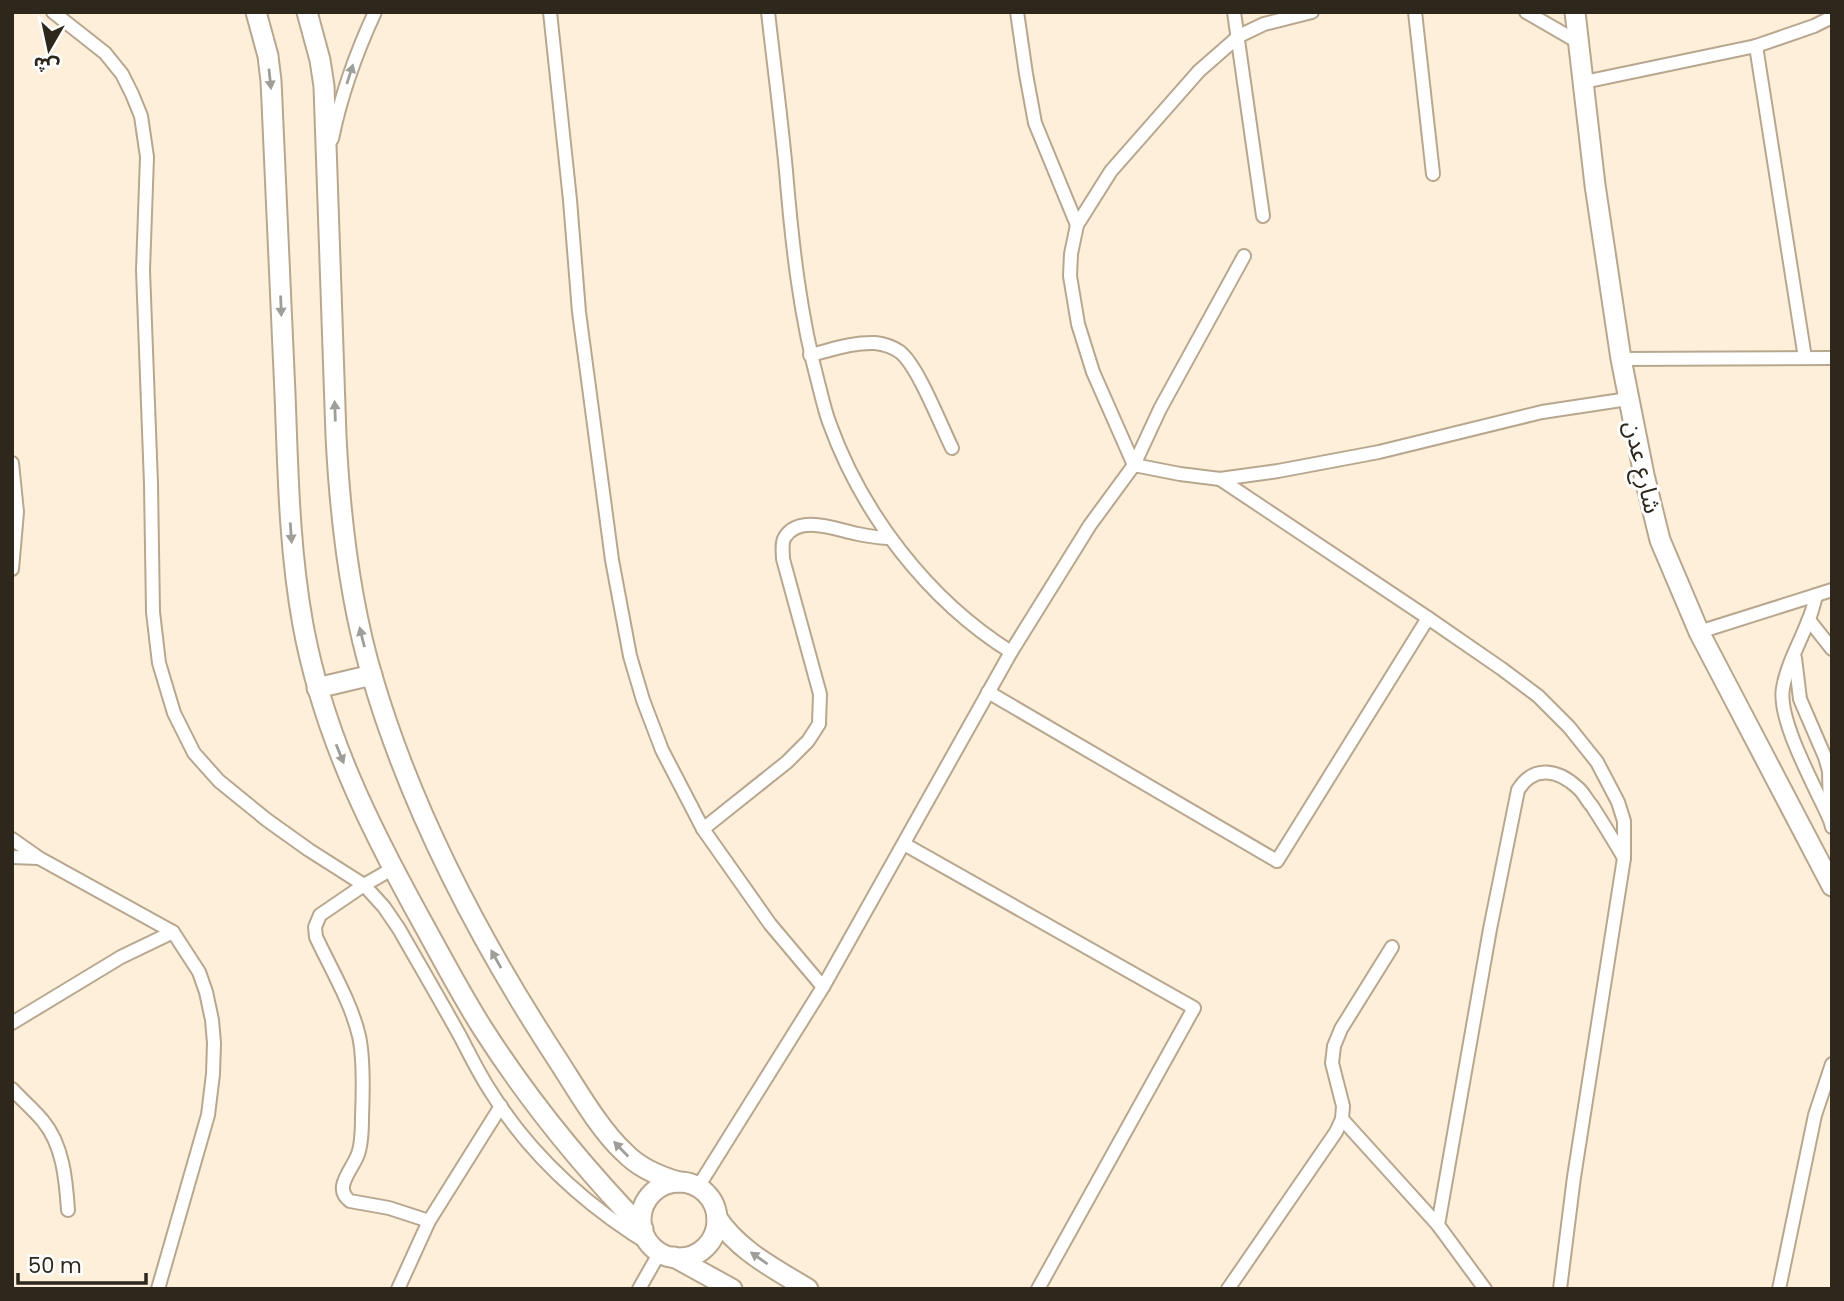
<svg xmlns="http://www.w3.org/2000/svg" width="1844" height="1301" font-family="Poppins,'Noto Sans Arabic',sans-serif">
  <rect width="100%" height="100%" fill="#fdefd9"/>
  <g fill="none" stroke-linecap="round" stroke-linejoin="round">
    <defs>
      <g id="street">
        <path d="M53,12L105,53L122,74L132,94L141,116L147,157L143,270L151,484L153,612L159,663L174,713L194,753L219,781L267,820L309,850L364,885L384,907L399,929C419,964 440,1000 460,1036C470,1055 479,1074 491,1092C531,1156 588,1207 652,1246"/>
        <polyline points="550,12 570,200 579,312 612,560 630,656 643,700 662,750 703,829 770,924 823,987"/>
        <path d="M768,12C774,65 781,118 786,171C792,244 800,316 819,386C822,398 825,411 829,422C862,514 928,600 1011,652"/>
        <polyline points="1017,12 1026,74 1035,123 1077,225"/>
        <polyline points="1234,12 1263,216"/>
        <polyline points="1312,12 1264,24 1239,36 1199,71 1111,171 1077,225 1071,254 1070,276 1078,324 1093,372 1134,465 1180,474 1220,479 1278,471 1379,452 1542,412 1628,399"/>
        <polyline points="1415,12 1433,174"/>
        <polyline points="1526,12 1578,42"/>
        <polyline points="1756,46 1805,358"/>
        <polyline points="1584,82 1756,46 1814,26 1832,17"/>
        <path d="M332,139C341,95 356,53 375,12"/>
        <path d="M810,355C831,350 853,342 875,343C884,344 893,347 900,352C918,366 941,426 952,448"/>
        <polyline points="1621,359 1832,358"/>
        <polyline points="12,463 17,512 12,569"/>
        <polyline points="1220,479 1428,618 1502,669 1538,696 1569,727 1597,762 1618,802 1624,821 1624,858 1574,1177 1560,1289"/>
        <path d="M1816,595C1814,604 1812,613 1808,621C1800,643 1787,664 1783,688C1777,720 1816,788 1830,820L1832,827"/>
        <polyline points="1809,620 1832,649"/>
        <polyline points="1699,632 1832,590"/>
        <polyline points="1795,658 1800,699 1825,757 1829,771 1830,812"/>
        <polyline points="988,692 1277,861 1428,618"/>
        <path d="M703,829L787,762L808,741L819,724L820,694L783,559C783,552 781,543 785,537C800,514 837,530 858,534C868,536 879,538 890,538"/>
        <polyline points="12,839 39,858 173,932 199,972 206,992 212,1020 214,1043 213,1074 208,1115 158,1289"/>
        <polyline points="904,844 1194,1008 1038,1289"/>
        <polyline points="12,857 38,858"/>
        <path d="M392,869L364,885L320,915L315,927L316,937C331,969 351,1002 359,1036C364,1059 363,1093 362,1117C362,1129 362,1143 358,1154C353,1169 332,1188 350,1201L389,1208L429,1221"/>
        <polyline points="12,1023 121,957 173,932"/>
        <path d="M12,1089C22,1100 34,1110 43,1121C63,1145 66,1180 68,1210"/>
        <polyline points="1342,1119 1438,1225 1485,1289"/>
        <polyline points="698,1187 823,987 1011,652 1090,525 1134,465 1160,409 1244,256"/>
        <path d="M1438,1225L1490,929L1518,790C1534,764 1559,770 1578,788C1584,793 1587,801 1592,806C1603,823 1614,841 1624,858"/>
        <polyline points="398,1289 429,1221 501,1106"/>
        <polyline points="639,1289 660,1252"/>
        <polyline points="1228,1289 1336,1132 1342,1119 1343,1106 1332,1063 1334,1046 1341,1029 1392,947"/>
        <polyline points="1779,1289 1815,1115 1832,1064"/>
      </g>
      <g id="secondary">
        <path d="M256,12L268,56L271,81C276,185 280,289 285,394C288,471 289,548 303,625C323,733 368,824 421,920C441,956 460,993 483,1029C529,1101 583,1167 643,1229"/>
        <path d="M307,12L320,60L324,86L336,436C340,517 349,598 372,676C412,813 481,943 559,1062C577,1090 600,1130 624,1152C639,1168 658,1176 679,1182"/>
        <polyline points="1575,12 1595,185 1621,359 1644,475 1660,540 1699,632 1832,886"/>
        <polyline points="317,688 372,675"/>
        <circle cx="679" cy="1220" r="38"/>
        <path d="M717,1218C739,1251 775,1269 808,1289"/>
        <polyline points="674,1257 732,1289"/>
      </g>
    </defs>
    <!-- street casing -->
    <use href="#street" stroke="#b8a78e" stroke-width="16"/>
    <!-- secondary casing -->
    <use href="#secondary" stroke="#b8a78e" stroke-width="23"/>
    <!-- street -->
    <use href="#street" stroke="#fff" stroke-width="12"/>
    <!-- secondary -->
    <use href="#secondary" stroke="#fff" stroke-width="19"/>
  </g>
  <!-- one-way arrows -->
  <defs><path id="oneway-solid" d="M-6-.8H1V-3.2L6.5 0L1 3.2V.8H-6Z" transform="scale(1.75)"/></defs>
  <g fill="#a09e99">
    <use href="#oneway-solid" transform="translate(350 74) rotate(-72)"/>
    <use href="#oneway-solid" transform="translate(270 79) rotate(84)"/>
    <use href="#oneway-solid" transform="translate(281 306) rotate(88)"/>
    <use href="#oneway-solid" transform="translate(335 411) rotate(-92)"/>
    <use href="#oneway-solid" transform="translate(291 533) rotate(86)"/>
    <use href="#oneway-solid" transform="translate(362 637) rotate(-104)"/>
    <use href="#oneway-solid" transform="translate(340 754) rotate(68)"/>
    <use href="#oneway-solid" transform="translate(496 959) rotate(-119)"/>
    <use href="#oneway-solid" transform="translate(621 1149) rotate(-134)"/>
    <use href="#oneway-solid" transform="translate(759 1258) rotate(-145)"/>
  </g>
  <g text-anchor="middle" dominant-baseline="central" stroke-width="6" stroke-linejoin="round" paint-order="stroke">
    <!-- street labels -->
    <g font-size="24" fill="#2d271c" stroke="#fff">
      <text transform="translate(1643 467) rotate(77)">شارع عدن</text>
    </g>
  </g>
  <!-- border -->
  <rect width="1844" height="1301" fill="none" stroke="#2d271c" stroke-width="28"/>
  <!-- north arrow -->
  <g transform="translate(49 49) rotate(189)" stroke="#ffffff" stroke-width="5" paint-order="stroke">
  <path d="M0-5L12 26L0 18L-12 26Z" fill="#2d271c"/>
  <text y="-10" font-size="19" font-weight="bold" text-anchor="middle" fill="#2d271c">ش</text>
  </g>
  <!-- scale -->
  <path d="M18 1273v10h128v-10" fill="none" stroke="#2d271c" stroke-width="3.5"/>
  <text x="28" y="1273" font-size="21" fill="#2d271c" stroke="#ffffff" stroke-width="5" paint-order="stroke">50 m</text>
</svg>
